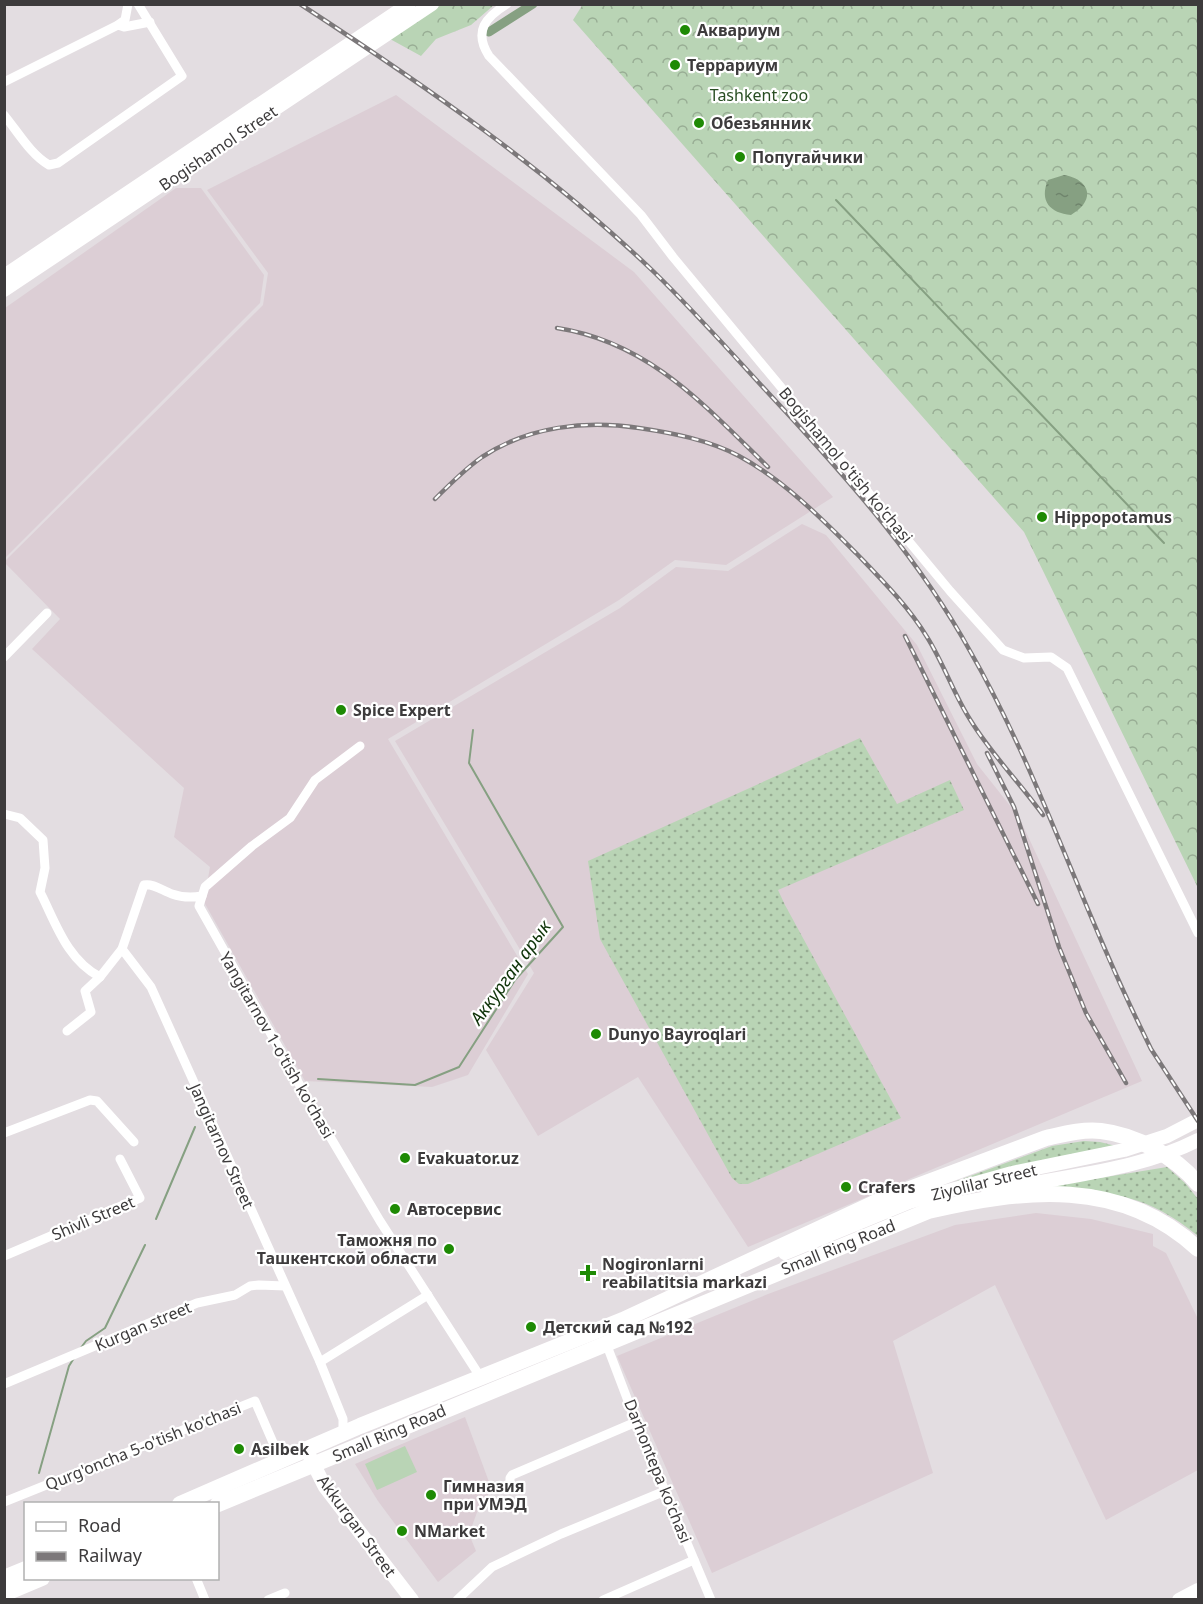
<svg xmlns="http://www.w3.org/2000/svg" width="1203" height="1604" font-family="'Noto Sans',sans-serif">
  <defs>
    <pattern id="grass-dots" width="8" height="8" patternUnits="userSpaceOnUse" patternTransform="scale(1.5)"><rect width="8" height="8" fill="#b9d4b5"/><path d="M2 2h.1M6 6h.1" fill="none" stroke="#98ad94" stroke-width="1.8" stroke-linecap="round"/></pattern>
    <pattern id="forest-crowns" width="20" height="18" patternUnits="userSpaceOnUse" patternTransform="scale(1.5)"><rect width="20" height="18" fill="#b9d4b5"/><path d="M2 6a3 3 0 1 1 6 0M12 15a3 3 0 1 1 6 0" fill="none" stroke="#98ad94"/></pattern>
    <pattern id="water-ripples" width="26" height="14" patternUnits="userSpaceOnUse" patternTransform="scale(1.5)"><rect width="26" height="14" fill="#86a082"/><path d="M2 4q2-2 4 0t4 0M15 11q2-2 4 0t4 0" fill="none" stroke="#6f846c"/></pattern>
  </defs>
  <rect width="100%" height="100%" fill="#e3dde1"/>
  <!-- built -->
  <g fill="#dcced5">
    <polygon points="396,95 634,272 833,497 726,565 675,560 619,600 388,739 528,974 468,1075 432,1087 305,1081 204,902 210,867 174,837 184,788 32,649 60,619 5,563 5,561 263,305 268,273 207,190"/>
    <polygon points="176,188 201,188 264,275 260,303 5,558 5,308"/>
    <polygon points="802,524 826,535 917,645 977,764 1019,817 1142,1081 748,1247 638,1077 538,1136 486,1050 534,973 395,741 620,608 676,567 728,571"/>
    <polygon points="1036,1213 1091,1219 1153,1234 1153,1246 1166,1253 1198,1319 1198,1470 1106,1520 995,1285 893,1341 933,1473 712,1573 617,1356 768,1294 955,1225"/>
    <polygon points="465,1417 492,1490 479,1507 469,1534 476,1551 438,1582 378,1501 355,1464"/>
  </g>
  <!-- grass -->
  <g fill="url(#grass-dots)">
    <polygon points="860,738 897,804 950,780 964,810 778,890 785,905 901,1118 748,1184 739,1184 732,1178 600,939 588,861"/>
    <polygon points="1084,1141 1100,1142 1116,1146 1031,1163 954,1182 1052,1146"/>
    <path d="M1167,1167L1185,1183L1198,1199V1236C1148,1195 1113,1192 1051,1188V1186Z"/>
  </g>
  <!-- forest -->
  <g fill="url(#forest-crowns)">
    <polygon points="583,4 1198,5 1198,888 1024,532 573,20"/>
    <polygon points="441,5 494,5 471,25 436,39 421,56 390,39"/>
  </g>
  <!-- garden -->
  <polygon fill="#b9d4b5" points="405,1446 417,1472 377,1490 365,1464"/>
  <!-- water -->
  <path fill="url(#water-ripples)" d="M1064,175C1079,177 1095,189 1083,205C1080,209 1075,212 1071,215C1050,213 1039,201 1048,180Z"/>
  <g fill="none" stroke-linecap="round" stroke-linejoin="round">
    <!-- stream -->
    <g stroke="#86a082" stroke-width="2">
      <polyline points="836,200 1164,543"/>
      <polyline points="318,1079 415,1085 459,1067 515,980 563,927 469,763 473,730"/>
      <polyline points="156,1219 195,1127"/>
      <polyline points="80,1349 86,1341 105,1328 145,1245"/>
      <polyline points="39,1473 69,1366 74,1358"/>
    </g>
    <!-- canal -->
    <polyline stroke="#86a082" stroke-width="9" points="489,32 533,4"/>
    <!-- street -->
    <g stroke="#fff" stroke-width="9">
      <path d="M507,4C486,17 473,31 489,56L641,215L673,257L950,591L1003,650L1024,658L1051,657L1067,668L1198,933"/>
      <polyline points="118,25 124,27 150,22"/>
      <polyline points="4,82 118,25 125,20 128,4"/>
      <path d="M4,115C18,132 31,155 49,165L58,163L182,76L138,4"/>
      <polyline points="4,657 47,613"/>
      <polyline points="360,746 315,780 290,818 252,846 205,887 199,906 303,1091 380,1221 481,1378"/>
      <path d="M4,814L20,818L43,840L45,868L40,892L43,898C57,927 69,961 100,977"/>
      <polyline points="122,949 151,987 320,1362 343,1419 343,1435"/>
      <path d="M67,1031L91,1012L85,991L100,977L122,949L144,885C153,883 163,891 172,894C183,898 191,898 202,896"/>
      <polyline points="4,1133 90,1100 97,1101 134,1142"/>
      <polyline points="4,1256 140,1198 120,1159"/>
      <polyline points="606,1343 636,1422 711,1600"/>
      <polyline points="320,1362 428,1295"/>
      <polyline points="4,1384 197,1303 235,1295 250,1286 259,1285 285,1286"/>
      <polyline points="510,1485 510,1478 512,1475 636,1422"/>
      <polyline points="4,1502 255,1401 281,1461"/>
      <polyline points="196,1578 205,1600"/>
      <polyline points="268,1600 285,1593"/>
      <polyline points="457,1600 492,1567 561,1534 665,1491"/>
      <polyline points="603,1600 694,1560"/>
    </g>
    <!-- secondary -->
    <g stroke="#fff" stroke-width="14">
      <polyline points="4,276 409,4"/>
      <polyline points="4,290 432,4"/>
      <path d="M988,1193C1058,1175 1133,1173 1198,1140"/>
      <polyline points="785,1253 909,1202 1012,1173 1124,1150 1167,1136 1198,1120"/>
      <polyline points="310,1457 325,1487 412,1600"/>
      <polyline points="1179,1600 1198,1590"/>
    </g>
    <!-- highway -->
    <g stroke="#fff" stroke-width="16">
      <path d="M180,1504L360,1426L623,1320L883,1199L1046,1138C1064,1134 1082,1129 1101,1131C1136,1135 1176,1157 1198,1184"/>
      <path d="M218,1504L928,1211C1023,1189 1121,1177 1198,1249"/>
      <polyline points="4,1578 26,1569"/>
      <polyline points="4,1594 42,1578"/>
    </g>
    <defs>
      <g id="rail">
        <path d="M300,4C424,85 548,170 655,273C700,317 742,365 785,411C853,485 921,562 970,651C1037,768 1078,898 1137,1020L1151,1049L1198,1121"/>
        <path d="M557,328C649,342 705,406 768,467"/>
        <path d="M435,499C450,484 465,469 482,457C529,426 586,420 639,428C673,433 709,440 739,456C785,481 821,518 857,554C882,580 908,606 927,637C944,664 954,695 971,721C992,755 1020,783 1043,815"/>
        <polyline points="905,636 1038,904"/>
        <polyline points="987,753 1014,807 1059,947 1086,1013 1126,1083"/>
      </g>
    </defs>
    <!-- rail casing -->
    <use href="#rail" stroke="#7c787a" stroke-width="4.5"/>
    <!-- rail -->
    <use href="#rail" stroke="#fff" stroke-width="2" stroke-dasharray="7" stroke-linecap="butt"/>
  </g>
  <!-- markers -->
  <g fill="#1e8a04" stroke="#fff" stroke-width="2">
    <circle cx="685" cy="30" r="6"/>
    <circle cx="675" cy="65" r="6"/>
    <circle cx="699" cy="123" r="6"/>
    <circle cx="740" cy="157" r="6"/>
    <circle cx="1042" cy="517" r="6"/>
    <circle cx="341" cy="710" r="6"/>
    <circle cx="596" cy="1034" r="6"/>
    <circle cx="405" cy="1158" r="6"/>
    <circle cx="846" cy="1187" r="6"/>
    <circle cx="395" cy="1209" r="6"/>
    <circle cx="449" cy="1249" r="6"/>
    <path d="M585 1264h6v6h6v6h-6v6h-6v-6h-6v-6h6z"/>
    <circle cx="531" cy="1327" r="6"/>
    <circle cx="239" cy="1449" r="6"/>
    <circle cx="431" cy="1495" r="6"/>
    <circle cx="402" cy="1531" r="6"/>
  </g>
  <g text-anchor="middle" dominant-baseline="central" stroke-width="4.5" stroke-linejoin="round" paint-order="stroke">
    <!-- poi labels -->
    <g font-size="16" font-weight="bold" fill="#3d3b3c" stroke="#fff" text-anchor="start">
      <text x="697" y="30">Аквариум</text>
      <text x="687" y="65">Террариум</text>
      <text x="711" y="123">Обезьянник</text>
      <text x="752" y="157">Попугайчики</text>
      <text x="1054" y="517">Hippopotamus</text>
      <text x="353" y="710">Spice Expert</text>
      <text x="608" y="1034">Dunyo Bayroqlari</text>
      <text x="417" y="1158">Evakuator.uz</text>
      <text x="858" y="1187">Crafers</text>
      <text x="407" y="1209">Автосервис</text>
      <text x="437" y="1240" text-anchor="end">Таможня по<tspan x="437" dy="18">Ташкентской области</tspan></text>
      <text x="602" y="1264">Nogironlarni<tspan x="602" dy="18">reabilatitsia markazi</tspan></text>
      <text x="543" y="1327">Детский сад №192</text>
      <text x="251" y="1449">Asilbek</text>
      <text x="443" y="1486">Гимназия<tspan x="443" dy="18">при УМЭД</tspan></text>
      <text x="414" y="1531">NMarket</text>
    </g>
    <!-- park labels -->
    <g font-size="16" fill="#284d22" stroke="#fff">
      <text x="759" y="95">Tashkent zoo</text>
    </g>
    <!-- street labels -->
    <g font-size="16" fill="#3d3b3c" stroke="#fff">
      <text transform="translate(218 148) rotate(-34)">Bogishamol Street</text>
      <text transform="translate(846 465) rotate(50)">Bogishamol o'tish ko'chasi</text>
      <text transform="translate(277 1045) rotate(60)">Yangitarnov 1-o'tish ko'chasi</text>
      <text transform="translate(222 1146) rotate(66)">Jangitarnov Street</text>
      <text transform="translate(984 1182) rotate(-14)">Ziyolilar Street</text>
      <text transform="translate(93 1218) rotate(-23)">Shivli Street</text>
      <text transform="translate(838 1247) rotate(-22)">Small Ring Road</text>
      <text transform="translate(143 1326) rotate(-23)">Kurgan street</text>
      <text transform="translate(389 1433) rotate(-23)">Small Ring Road</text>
      <text transform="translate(143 1446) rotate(-22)">Qurg'oncha 5-o'tish ko'chasi</text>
      <text transform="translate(658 1471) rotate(68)">Darhontepa ko'chasi</text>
      <text transform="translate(357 1526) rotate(54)">Akkurgan Street</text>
    </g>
    <!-- water labels -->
    <g font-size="18" font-style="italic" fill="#0e3308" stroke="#fff">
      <text transform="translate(510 972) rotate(-54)">Аккурган арык</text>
    </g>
  </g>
  <!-- border -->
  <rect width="1203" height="1604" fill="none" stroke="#3d3b3c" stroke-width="12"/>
  <!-- legend -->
  <rect x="24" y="1502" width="195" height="78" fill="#ffffff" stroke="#b1b1b1" stroke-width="1.5"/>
  <rect x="36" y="1522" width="30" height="9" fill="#ffffff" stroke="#b1b1b1" stroke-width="1.5"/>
  <text x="78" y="1532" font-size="18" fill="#3d3b3c">Road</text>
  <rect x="36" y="1552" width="30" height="9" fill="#7c787a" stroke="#b1b1b1" stroke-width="1.5"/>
  <text x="78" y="1562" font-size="18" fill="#3d3b3c">Railway</text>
</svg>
